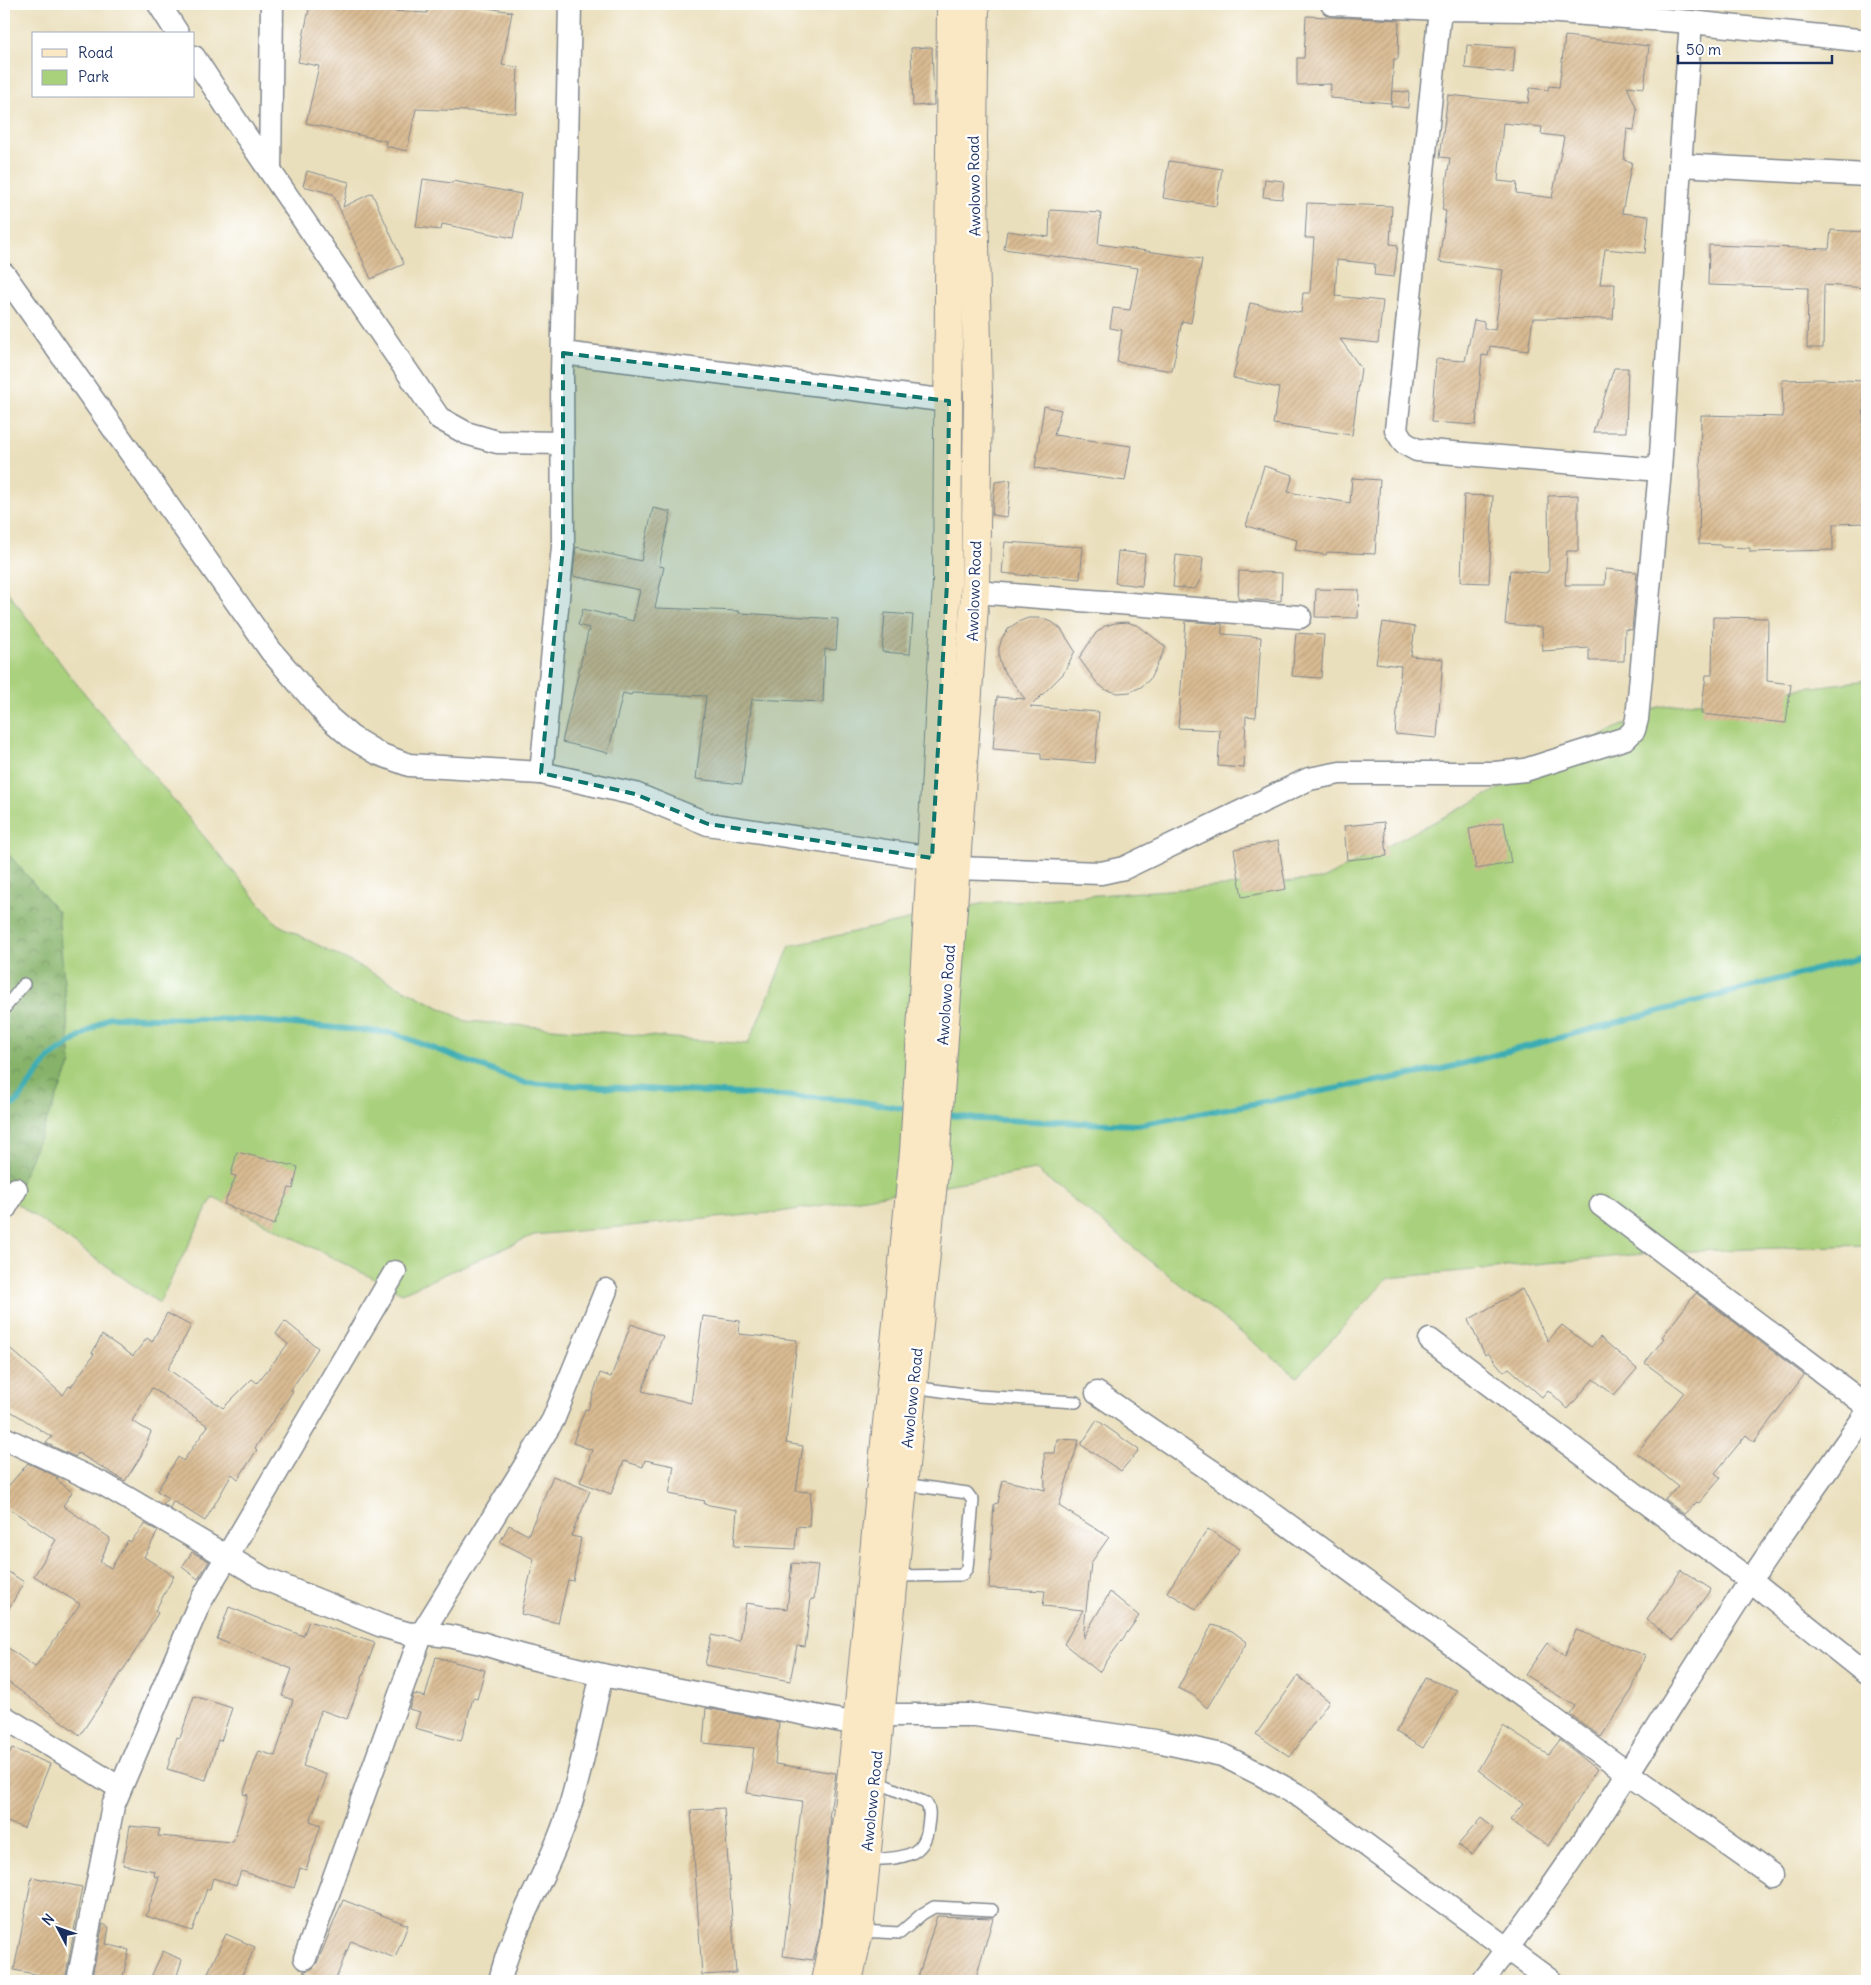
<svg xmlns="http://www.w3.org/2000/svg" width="1871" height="1985" font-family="Delius,sans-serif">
  <defs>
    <pattern id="forest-crowns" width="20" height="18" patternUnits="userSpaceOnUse" patternTransform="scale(1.25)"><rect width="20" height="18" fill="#86b26b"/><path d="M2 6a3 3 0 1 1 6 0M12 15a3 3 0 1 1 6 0" fill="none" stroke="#6d915b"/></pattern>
    <pattern id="building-hatch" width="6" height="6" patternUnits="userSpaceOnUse" patternTransform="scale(1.25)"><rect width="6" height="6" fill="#d9bb92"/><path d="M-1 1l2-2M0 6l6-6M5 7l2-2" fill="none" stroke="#baa180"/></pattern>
  </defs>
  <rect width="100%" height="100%" fill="#fff"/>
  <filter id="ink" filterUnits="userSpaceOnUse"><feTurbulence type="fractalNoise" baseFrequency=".02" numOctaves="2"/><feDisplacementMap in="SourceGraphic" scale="10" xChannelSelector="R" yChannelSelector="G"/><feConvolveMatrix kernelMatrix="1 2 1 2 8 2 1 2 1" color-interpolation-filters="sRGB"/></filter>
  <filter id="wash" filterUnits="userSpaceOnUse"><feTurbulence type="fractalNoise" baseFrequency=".0096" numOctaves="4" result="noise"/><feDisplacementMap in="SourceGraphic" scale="20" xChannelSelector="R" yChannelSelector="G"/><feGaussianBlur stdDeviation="1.12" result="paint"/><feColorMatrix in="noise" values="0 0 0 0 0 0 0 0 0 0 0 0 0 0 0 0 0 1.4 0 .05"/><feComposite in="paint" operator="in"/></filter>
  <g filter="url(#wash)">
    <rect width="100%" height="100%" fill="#eadfbc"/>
    <!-- green -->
    <polygon fill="#a9d07b" stroke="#62806c" points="4,587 71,677 277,924 466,1021 748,1044 790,946 985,903 1323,879 1658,707 1867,680 1867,1245 1664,1252 1388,1278 1297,1377 1036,1170 780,1212 534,1235 402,1293 213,1197 159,1303 13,1201 58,912 4,849"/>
    <!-- forest -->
    <polygon fill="url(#forest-crowns)" stroke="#507064" points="4,849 58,912 71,1063 13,1201 4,1199"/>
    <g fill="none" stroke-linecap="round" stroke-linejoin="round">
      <!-- stream -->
      <g stroke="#3cadb4" stroke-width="6">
        <polyline points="4,1109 16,1103 49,1058 109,1017 248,1020 393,1033 525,1083 843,1099 909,1109"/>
        <polyline points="944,1114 975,1119 1138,1125 1442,1069 1867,956"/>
      </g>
    </g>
    <g id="blocks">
      <!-- building -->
      <g fill="url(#building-hatch)" fill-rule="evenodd">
        <polygon points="310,4 354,4 391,11 427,13 429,4 463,4 512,12 502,65 518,67 516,113 416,109 407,151 385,146 386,141 306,123 319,66 298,62"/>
        <polygon points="1306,16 1399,20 1398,59 1394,59 1391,103 1330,98 1331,84 1297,85 1297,58 1304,58"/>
        <path d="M1565,36L1649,46L1644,88L1627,86L1637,110L1634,130L1627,129L1624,160L1632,162L1622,213L1649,216L1645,253L1605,249L1600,284H1615L1613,319L1533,318L1528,351L1490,346L1488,356L1482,355L1476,425L1431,422L1436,359L1465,361L1474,320L1484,322V328L1495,330L1503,270L1439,262L1446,211L1442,210L1450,158L1440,157L1448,95L1528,103L1530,88L1548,90L1549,86L1559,87ZM1503,123L1542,127L1541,134L1564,137L1552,198L1516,193L1517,183L1498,181Z"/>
        <polygon points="1467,45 1515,48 1513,73 1465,68"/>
        <polygon points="932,47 934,105 913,106 911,48"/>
        <polygon points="1392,91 1409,92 1408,108 1391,106"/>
        <polygon points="1169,161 1222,169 1216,206 1163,198"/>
        <polygon points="307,171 349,182 343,207 372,193 404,264 371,279 333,194 303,186"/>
        <polygon points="423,179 452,183 453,181 521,194 513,238 442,224 441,230 416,227"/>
        <polygon points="1265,179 1284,181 1282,199 1263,197"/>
        <polygon points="1307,203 1392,206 1390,244 1398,245 1394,277 1374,275 1375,264 1337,260 1335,296 1383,301 1378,343 1340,339 1361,368 1352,435 1273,424 1279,388 1233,378 1250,303 1301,313 1303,293 1310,293 1314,238 1305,238"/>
        <polygon points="1050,210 1101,213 1098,244 1202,259 1191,323 1182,321 1172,371 1117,362 1122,330 1110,328 1113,308 1130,310 1138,268 1004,249 1007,231 1049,237"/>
        <polygon points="1831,230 1867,232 1867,288 1824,285 1823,348 1807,348 1808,288 1708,285 1709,245 1829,249"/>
        <polygon points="1614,368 1628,368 1626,432 1593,432"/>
        <polygon points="1820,379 1864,381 1863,439 1867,439 1867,523 1833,524 1833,550 1750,552 1750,548 1721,547 1721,545 1699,544 1701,415 1783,417 1782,380"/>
        <polygon points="1044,406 1061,410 1054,435 1131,446 1125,481 1035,468"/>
        <polygon points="1264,466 1293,475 1288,492 1350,503 1352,478 1380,480 1375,554 1327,552 1326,555 1295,550 1297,540 1246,526"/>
        <polygon points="1011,480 1007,517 992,515 995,482"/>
        <polygon points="1464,495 1493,496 1489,583 1461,582"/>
        <polygon points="1578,495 1578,551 1567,551 1565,585 1605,585 1606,569 1637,572 1632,630 1625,629 1624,661 1589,661 1589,648 1543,651 1542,627 1505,624 1510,570 1547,573 1547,571 1549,571 1548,496"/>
        <polygon points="653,508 671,512 659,566 664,567 655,608 739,611 739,613 838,619 836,650 825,649 823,702 752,699 742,784 696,779 706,696 632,693 631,695 623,693 608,753 562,742 589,628 578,625 583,609 633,621 640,590 573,576 576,547 641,561"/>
        <polygon points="1005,542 1083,547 1080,579 1029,574 1029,576 1002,573"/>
        <polygon points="1118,551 1145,554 1142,586 1115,583"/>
        <polygon points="1176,555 1203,558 1201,578 1195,589 1173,587"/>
        <polygon points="1239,571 1282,573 1281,601 1238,599"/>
        <polygon points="1316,589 1359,590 1358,618 1315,617"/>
        <polygon points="885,613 913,615 910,654 882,652"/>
        <polygon points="1713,617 1768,618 1767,681 1791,684 1786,723 1701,714 1706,675 1712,675"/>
        <polygon points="1028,618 1040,618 1052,622 1061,629 1075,651 1063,674 1030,707 1099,712 1095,763 1041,759 1041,753 993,749 997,697 1025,699 1003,670 999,659 999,648 1002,638 1009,628 1018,622"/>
        <polygon points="1186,621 1222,624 1222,634 1261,637 1256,717 1246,716 1244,768 1218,766 1220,730 1178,728"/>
        <polygon points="1127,622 1139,626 1166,647 1150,679 1141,687 1130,692 1118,693 1106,690 1097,683 1079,658 1096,633 1105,626 1115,623"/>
        <polygon points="1383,622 1415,627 1411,656 1443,659 1437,738 1395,734 1401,666 1376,663"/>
        <polygon points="1296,633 1324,635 1321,678 1292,676"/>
        <polygon points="1384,822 1387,856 1347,860 1344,826"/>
        <polygon points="1504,822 1511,863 1476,869 1469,829"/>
        <polygon points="1278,841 1286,889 1242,897 1234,849"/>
        <polygon points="237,1152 298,1167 293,1189 289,1188 274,1225 224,1204 236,1176 231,1175"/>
        <polygon points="1522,1289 1548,1341 1562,1325 1591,1347 1600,1337 1637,1369 1614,1395 1593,1379 1568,1409 1548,1390 1542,1397 1509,1368 1504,1372 1488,1353 1485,1355 1468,1320"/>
        <polygon points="1696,1293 1804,1375 1754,1442 1746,1435 1715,1473 1721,1478 1699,1503 1697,1502 1684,1514 1664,1499 1679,1487 1637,1453 1684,1392 1645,1363 1664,1338 1662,1337"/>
        <polygon points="167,1313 191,1326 168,1369 223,1408 252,1379 257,1383 288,1344 276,1334 285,1321 318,1348 291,1390 293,1391 255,1448 257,1450 238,1479 232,1474 205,1521 173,1501 170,1508 163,1504 168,1498 157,1491 178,1457 183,1461 208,1426 152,1388 132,1421 151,1432 141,1456 125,1481 78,1453 75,1457 46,1443 52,1437 4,1407 4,1343 63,1395 69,1386 71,1387 94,1354 92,1353 102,1335 133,1356 147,1338 152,1342"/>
        <polygon points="703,1316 740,1321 739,1334 797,1340 786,1443 803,1446 796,1491 811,1492 809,1527 797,1526 795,1549 734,1546 737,1510 704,1504 705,1501 669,1494 674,1466 645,1460 643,1467 624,1461 611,1494 580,1482 592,1450 573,1443 585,1409 588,1410 600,1373 611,1377 631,1324 663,1336 642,1391 691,1403"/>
        <polygon points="1097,1420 1139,1450 1121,1471 1081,1445"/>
        <polygon points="1057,1439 1079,1440 1059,1506 1109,1537 1091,1563 1083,1638 1110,1592 1139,1616 1099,1672 1064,1644 1083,1610 1043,1606 1045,1591 989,1588 994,1504 998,1503 1003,1480 1045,1490 1044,1453 1055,1453"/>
        <polygon points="28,1463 58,1477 56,1479 72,1492 63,1506 110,1538 100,1562 111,1568 128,1540 130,1542 145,1524 158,1531 144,1557 174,1576 155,1611 158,1613 131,1658 80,1735 4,1679 4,1645 35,1667 80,1604 34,1576 56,1540 4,1505 4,1491"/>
        <polygon points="553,1476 590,1491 571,1536 581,1538 573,1581 568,1580 558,1623 521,1614 534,1559 500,1542 509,1525 528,1535"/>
        <polygon points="1208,1529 1240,1549 1196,1609 1167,1592"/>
        <polygon points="192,1552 209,1561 198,1579 182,1567"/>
        <polygon points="792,1563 818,1565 814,1599 811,1599 805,1647 797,1646 790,1681 705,1665 711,1635 740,1641 746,1603 787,1609"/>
        <polygon points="4,1569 24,1582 4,1617"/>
        <polygon points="1681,1570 1711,1589 1674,1640 1647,1620"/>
        <polygon points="229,1607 303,1636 309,1621 375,1643 347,1719 321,1710 303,1766 327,1775 310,1821 321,1825 306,1870 300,1868 294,1888 241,1871 236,1885 213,1878 210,1889 207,1889 192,1931 146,1916 159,1877 154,1876 155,1871 123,1865 130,1826 160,1829 158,1836 233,1842 248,1795 243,1794 259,1751 275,1756 293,1700 282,1696 292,1669 217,1639"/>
        <polygon points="1212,1625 1232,1631 1247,1642 1207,1708 1193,1695 1178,1688"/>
        <polygon points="1576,1630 1645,1655 1632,1690 1601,1737 1570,1714 1575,1706 1525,1675 1547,1643 1565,1656"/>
        <polygon points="436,1657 485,1670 477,1699 473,1698 461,1741 415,1728 420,1712 409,1709 414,1694 425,1697"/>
        <polygon points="1298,1676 1329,1701 1290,1757 1256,1734"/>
        <polygon points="1425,1678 1457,1690 1423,1748 1396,1732"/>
        <polygon points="194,1696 232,1708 221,1741 218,1740 206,1780 167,1769 177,1737 180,1738"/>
        <polygon points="706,1708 779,1722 775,1764 836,1773 829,1818 831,1818 819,1936 813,1960 783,1956 802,1801 747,1793 754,1748 703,1743"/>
        <polygon points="1503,1726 1548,1755 1560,1740 1597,1769 1548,1846 1510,1820 1523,1804 1478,1770"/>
        <polygon points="12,1748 50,1764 24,1828 4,1821 4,1751 9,1754"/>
        <polygon points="724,1808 736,1973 702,1975 691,1810"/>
        <polygon points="1481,1818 1494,1828 1472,1855 1458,1845"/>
        <polygon points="32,1877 82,1887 65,1980 14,1970"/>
        <polygon points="343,1900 408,1925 395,1958 351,1941 335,1981 326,1981 303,1972 313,1968 317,1963"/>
        <polygon points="937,1916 993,1918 975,1981 917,1981"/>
        <polygon points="103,1924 109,1927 106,1944 129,1950 122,1981 91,1981"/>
        <polygon points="226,1934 255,1947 239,1981 204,1981"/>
        <polygon points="163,1951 182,1960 175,1981 149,1981"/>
      </g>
    </g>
  </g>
  <g filter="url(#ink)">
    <use href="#blocks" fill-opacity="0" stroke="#82878d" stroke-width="1"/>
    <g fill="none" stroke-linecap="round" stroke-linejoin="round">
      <defs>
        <g id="lane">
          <polyline points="4,1009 24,984"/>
          <polyline points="913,1387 978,1396 1076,1402"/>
          <polyline points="894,1576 962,1575 967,1568 973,1501 967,1493 903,1484"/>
          <path d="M866,1860C894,1858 925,1861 928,1826C929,1818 931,1810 926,1803L875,1781"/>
          <polyline points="859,1931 900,1933 922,1914 934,1907 992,1910"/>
        </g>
        <g id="street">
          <polyline points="159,4 178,34"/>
          <polyline points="1332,4 1440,9 1532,10 1691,22 1867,41"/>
          <polyline points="1440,9 1396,430 1404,443 1417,450 1660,470"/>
          <polyline points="194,57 244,133 439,418 466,433 497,442 563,443"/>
          <polyline points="1680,165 1867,175"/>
          <polyline points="270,171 272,4"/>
          <polyline points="4,274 271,651 327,716 351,737 379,754 409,765 541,773 635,794 708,824 932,858"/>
          <polyline points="563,353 949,401"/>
          <polyline points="975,592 1300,617"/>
          <polyline points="541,773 563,547 562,375 570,4"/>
          <polyline points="955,868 1101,873 1124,868 1309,779 1340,773 1495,773 1525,770 1626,738 1634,730 1637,719 1660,470 1680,165 1691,22"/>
          <polyline points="1601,1205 1867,1406"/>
          <polyline points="4,1210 16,1189"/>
          <polyline points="1430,1340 1751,1581 1867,1674"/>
          <polyline points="1097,1393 1247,1495 1629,1774 1772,1875"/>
          <polyline points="4,1438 105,1485 265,1579 382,1626 410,1634 422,1633 449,1636 481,1643 523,1656 602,1675 857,1724 881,1715 975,1715 1162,1742 1222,1755 1262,1775 1301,1797 1551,1981"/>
          <polyline points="4,1717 120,1788"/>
          <polyline points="305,1958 422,1633 553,1420 606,1290"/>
          <polyline points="78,1981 113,1806 199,1604 395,1272"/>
          <path d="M500,1981C513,1923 549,1873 567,1816C582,1770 590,1722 602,1675"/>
          <path d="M1482,1981C1582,1855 1663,1715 1751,1580C1788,1524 1828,1469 1867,1413"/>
        </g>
        <g id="secondary">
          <polyline points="825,1981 834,1938 857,1724 914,1152 947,583 951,4"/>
          <polyline points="848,1981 859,1931 936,1152 975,592 978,399 973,137 975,4"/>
        </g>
      </defs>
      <!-- lane casing -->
      <use href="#lane" stroke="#82878d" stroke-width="14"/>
      <!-- street casing -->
      <use href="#street" stroke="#82878d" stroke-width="25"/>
      <!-- secondary casing -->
      <use href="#secondary" stroke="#82878d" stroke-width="30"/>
      <!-- lane -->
      <use href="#lane" stroke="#fff" stroke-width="11"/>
      <!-- street -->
      <use href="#street" stroke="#fff" stroke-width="22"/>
      <!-- secondary -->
      <use href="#secondary" stroke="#fae7c3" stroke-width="28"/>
    </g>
  </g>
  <!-- marked area -->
  <path fill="#0f766e" fill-opacity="0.2" stroke="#0f766e" stroke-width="4" stroke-dasharray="10 6" stroke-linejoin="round" d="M563,353L949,401L947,583L932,858L708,824L635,794L541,773L563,547Z"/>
  <g text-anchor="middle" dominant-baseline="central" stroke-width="5" stroke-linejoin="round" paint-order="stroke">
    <!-- street labels -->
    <g font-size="15" fill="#1b2f5e" stroke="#fff">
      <text transform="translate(974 186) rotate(-91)">Awolowo Road</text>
      <text transform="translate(974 591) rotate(-88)">Awolowo Road</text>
      <text transform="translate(946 995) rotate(-86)">Awolowo Road</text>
      <text transform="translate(912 1398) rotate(-84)">Awolowo Road</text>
      <text transform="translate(872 1801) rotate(-84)">Awolowo Road</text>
    </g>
  </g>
  <!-- margin -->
  <rect width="1871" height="1985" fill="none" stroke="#fff" stroke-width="20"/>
  <!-- legend -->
  <rect x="32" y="32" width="162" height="65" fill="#ffffff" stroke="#a4acbf"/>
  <rect x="42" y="49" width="25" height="8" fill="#fae7c3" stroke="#a4acbf"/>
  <text x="78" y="58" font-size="15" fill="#1b2f5e">Road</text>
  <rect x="42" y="70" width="25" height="15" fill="#a9d07b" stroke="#a4acbf"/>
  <text x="78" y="82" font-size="15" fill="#1b2f5e">Park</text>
  <!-- north arrow -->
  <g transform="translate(58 1928) rotate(311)" stroke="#ffffff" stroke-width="4" paint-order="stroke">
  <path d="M0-4L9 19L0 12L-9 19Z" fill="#1b2f5e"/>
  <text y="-8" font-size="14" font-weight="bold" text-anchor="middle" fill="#1b2f5e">N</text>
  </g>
  <!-- scale -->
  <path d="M1678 55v8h154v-8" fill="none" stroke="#1b2f5e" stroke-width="2.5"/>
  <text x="1686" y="55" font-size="15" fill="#1b2f5e" stroke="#ffffff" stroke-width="4" paint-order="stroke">50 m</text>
</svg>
